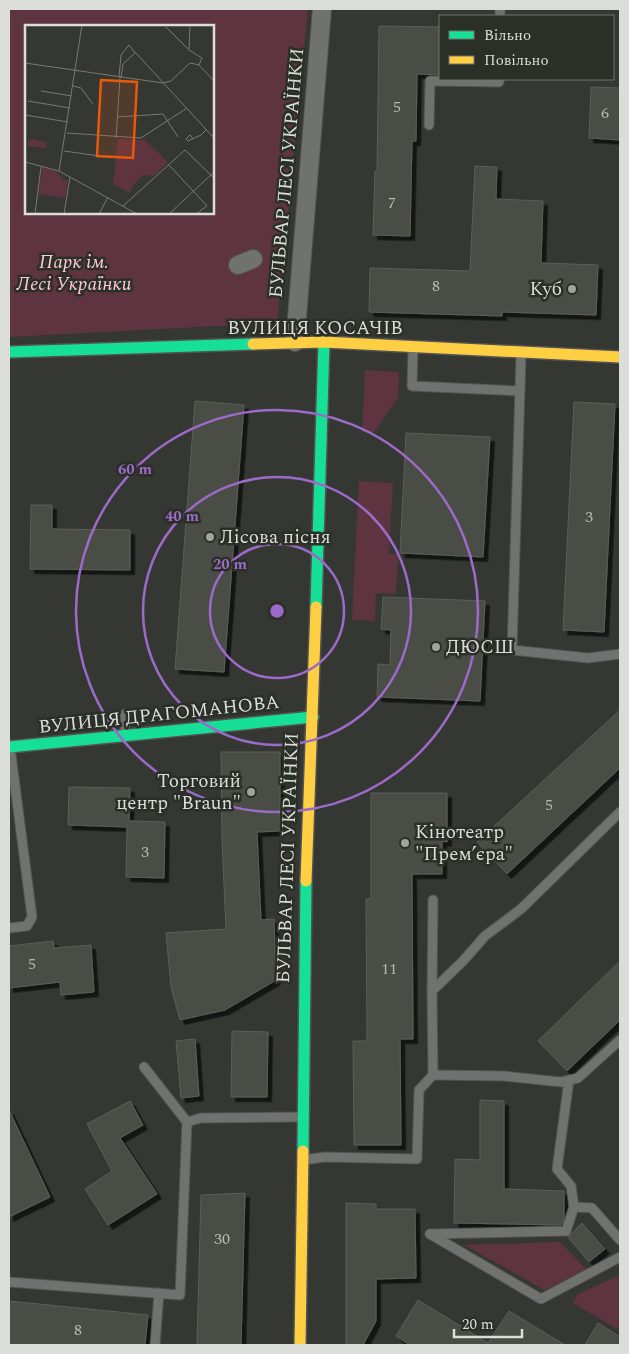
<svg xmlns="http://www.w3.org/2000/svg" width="629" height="1354" font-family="Spectral,serif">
  <defs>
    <filter id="shadow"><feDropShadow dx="4.5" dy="4.5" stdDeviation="0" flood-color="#0009"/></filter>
  </defs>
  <rect width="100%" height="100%" fill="#353733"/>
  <!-- green -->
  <g fill="#5f3441" fill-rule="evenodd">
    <path d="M9,9H308L277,323L9,337ZM26,26H212V212H26Z"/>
    <polygon points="365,370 399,372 398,398 374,432 362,432"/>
    <polygon points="359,481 393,483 389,554 398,554 396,594 376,593 375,621 352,620"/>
    <polygon points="560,1242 586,1269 545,1290 464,1245"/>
    <polygon points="620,1275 620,1323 617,1329 573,1303 578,1294"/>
  </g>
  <!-- building -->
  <g fill="#484e44" stroke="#5c5e5b" filter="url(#shadow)">
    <polygon points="379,26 440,27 440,75 417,74 416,141 412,141 410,236 373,235 375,171 377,171"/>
    <polygon points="591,87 620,88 620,140 589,138"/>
    <polygon points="475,166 497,167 496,199 543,201 541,263 598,265 596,315 502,312 502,316 369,312 370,268 470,271"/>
    <polygon points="195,401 244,405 224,672 175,669"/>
    <polygon points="574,402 615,404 604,632 563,630"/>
    <polygon points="406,433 490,437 483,557 400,553"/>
    <polygon points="31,505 52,505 52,529 130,530 130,570 30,569"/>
    <polygon points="383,597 485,601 480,701 377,697 378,664 390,665 391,630 381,629"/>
    <polygon points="620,710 620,768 507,874 477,842"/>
    <polygon points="221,752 280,752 280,831 257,832 261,920 274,919 276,980 225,1010 180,1020 171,987 166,933 226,929 222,841"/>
    <polygon points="69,787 130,788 129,821 165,822 164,878 126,877 127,827 68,825"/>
    <polygon points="371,793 447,793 447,842 442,841 442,874 412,874 413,1039 400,1039 401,1145 354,1145 353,1041 367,1041 366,899 371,899"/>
    <polygon points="53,941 54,948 91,945 94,992 61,995 60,982 9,988 9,946"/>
    <polygon points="620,961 620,1020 567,1071 538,1041"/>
    <polygon points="232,1031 268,1032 267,1097 231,1097"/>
    <polygon points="195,1039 199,1096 181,1098 176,1041"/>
    <polygon points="480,1100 504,1101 504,1189 564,1191 564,1219 561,1225 454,1223 455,1159 480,1160"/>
    <polygon points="130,1101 143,1125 120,1138 157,1194 108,1225 85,1189 112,1171 87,1124"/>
    <polygon points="9,1110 50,1197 9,1217"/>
    <polygon points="245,1193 241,1345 197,1345 201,1195"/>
    <polygon points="346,1203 376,1204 376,1209 415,1209 416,1278 376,1279 376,1321 363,1345 346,1345"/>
    <polygon points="582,1223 605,1249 589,1262 568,1237"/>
    <polygon points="418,1300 488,1343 509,1311 565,1345 410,1345 396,1336"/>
    <polygon points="9,1301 148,1315 145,1345 9,1345"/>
    <polygon points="598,1323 620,1337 620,1345 585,1345"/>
  </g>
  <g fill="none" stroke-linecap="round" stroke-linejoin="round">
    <defs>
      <g id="lane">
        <polyline points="500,16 500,9"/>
        <polyline points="429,125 430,81 499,82 499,79"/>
        <polyline points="413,349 412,386 520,391"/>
        <polyline points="521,355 512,650 588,658 620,654"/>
        <polyline points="125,714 125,733"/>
        <polyline points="9,928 27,926 32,917 10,747"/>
        <polyline points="432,991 463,961 485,936 521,909 620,812"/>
        <polyline points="144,1067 187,1122"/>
        <polyline points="433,1075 504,1076 561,1082 578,1078 620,1040"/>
        <polyline points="569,1080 557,1169 571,1186 574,1207 592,1208 620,1240"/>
        <polyline points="303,1160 325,1157 417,1159 419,1090 433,1075 432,991 433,900"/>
        <polyline points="430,1234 541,1299 620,1257"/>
        <polyline points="430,1234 566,1231 574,1207"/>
        <polyline points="9,1282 180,1295 187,1122 201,1118 301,1117"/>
        <polyline points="155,1345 159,1293"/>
      </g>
      <g id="street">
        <polyline points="238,265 253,259"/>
        <polyline points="295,342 322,9"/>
      </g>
      <g id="fast">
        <polyline points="9,352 253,344"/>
        <polyline points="316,607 324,342"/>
        <polyline points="9,747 313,717"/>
        <polyline points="303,1151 306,881"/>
      </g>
      <g id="slow">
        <polyline points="253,344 324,342 620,357"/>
        <polyline points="306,881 316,607"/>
        <polyline points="300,1345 303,1151"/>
      </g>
    </defs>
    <!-- lane casing -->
    <use href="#lane" stroke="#535452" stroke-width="11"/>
    <!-- street casing -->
    <use href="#street" stroke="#535452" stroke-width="20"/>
    <!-- fast casing -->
    <use href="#fast" stroke="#535452" stroke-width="14"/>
    <!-- slow casing -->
    <use href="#slow" stroke="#535452" stroke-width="14"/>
    <!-- lane -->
    <use href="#lane" stroke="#70726f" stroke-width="9"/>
    <!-- street -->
    <use href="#street" stroke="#70726f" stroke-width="18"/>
    <!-- fast -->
    <use href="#fast" stroke="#16e098" stroke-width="11"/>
    <!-- slow -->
    <use href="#slow" stroke="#ffcf43" stroke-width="11"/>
  </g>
  <!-- distance rings -->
  <g fill="none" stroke="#9c6ac8" stroke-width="2.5">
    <circle cx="277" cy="611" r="67"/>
    <circle cx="277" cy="611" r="134"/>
    <circle cx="277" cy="611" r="201"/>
  </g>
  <!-- markers -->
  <g fill="#a0a39e" stroke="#2a2f27" stroke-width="2">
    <circle cx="572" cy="289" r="5"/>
    <circle cx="210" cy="537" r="5"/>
    <circle cx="436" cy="647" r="5"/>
    <circle cx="251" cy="792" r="5"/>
    <circle cx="405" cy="843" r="5"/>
  </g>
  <g text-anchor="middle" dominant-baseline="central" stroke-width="5" stroke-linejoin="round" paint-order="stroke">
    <!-- number labels -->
    <g font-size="16" fill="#b6b9b3">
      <text x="397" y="107">5</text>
      <text x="605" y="113">6</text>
      <text x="392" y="203">7</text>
      <text x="436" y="286">8</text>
      <text x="589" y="517">3</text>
      <text x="549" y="805">5</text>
      <text x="145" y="852">3</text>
      <text x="32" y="964">5</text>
      <text x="389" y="969">11</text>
      <text x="222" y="1239">30</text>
      <text x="78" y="1330">8</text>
    </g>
    <!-- street labels -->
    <g font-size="19" fill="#daddd8" stroke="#2a2f27">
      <text transform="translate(287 173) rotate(-85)">БУЛЬВАР ЛЕСІ УКРАЇНКИ</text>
      <text x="315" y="328">ВУЛИЦЯ КОСАЧІВ</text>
      <text transform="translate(159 715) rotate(-6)">ВУЛИЦЯ ДРАГОМАНОВА</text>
      <text transform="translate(288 858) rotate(-88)">БУЛЬВАР ЛЕСІ УКРАЇНКИ</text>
    </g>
    <!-- park labels -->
    <g font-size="19" font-style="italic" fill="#ffc8d6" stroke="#2a2f27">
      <text x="74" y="262">Парк ім.<tspan x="74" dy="22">Лесі Українки</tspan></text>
    </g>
    <!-- poi labels -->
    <g font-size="19" fill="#daddd8" stroke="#2a2f27" text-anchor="start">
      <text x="562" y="289" text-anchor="end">Куб</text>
      <text x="220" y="537">Лісова пісня</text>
      <text x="446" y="647">ДЮСШ</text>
      <text x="241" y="781" text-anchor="end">Торговий<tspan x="241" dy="22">центр "Braun"</tspan></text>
      <text x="415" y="832">Кінотеатр<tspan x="415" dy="22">"Прем’єра"</tspan></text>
    </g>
  </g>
  <!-- overview -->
  <g transform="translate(25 25)">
    <rect width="189" height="189" fill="#353733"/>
    <path d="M8,114L21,117V123L3,121V116ZM93,114L120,115L143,137L129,151L118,150L107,162L105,168L88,159ZM17,142L31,146L38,155H43L40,173L14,169Z" fill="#5f3441"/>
    <path fill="none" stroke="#777975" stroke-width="1" d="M139,0L164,25L177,33L174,40L189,56M164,24L165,0M110,27L189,113M0,38L138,58L146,56L165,38L174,40M94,52L96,30L104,20L110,28L98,39L96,53M48,61L56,63L68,79M16,66L47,71M3,76L45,83M0,90L43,97M92,92L138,89L153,112M42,108L116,113L162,83M91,113L95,52M168,114L165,110L161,114L163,116L176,110L181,105M39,126L82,132M0,137L34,146L112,189M143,139L182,181L171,189M34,146L57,0M98,181L160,125L189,153M10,189L16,142M39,189L45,152M74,189L83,172M144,189L189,147"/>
    <path fill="#e8590c" fill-opacity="0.15" stroke="#e8590c" stroke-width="2.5" d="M76,55L112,57L108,133L72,131Z"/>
    <rect width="189" height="189" fill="none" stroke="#daddd8" stroke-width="2.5"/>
  </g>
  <circle cx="277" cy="611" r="8" fill="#9c6ac8" stroke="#2a2f27" stroke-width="2.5"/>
  <g font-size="15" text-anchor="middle" font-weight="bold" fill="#9c6ac8" stroke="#2a2f27" stroke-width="5" stroke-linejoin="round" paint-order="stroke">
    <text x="135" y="474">60 m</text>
    <text x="182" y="521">40 m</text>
    <text x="230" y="569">20 m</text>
  </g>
  <!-- border -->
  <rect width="629" height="1354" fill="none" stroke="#daddd8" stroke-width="20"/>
  <!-- legend -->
  <rect x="439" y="15" width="175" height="65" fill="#2a2f27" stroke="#70756e"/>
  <rect x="449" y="31" width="25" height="8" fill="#16e098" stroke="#70756e"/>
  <text x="484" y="40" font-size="15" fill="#daddd8">Вільно</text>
  <rect x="449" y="56" width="25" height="8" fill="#ffcf43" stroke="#70756e"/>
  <text x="484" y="65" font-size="15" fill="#daddd8">Повільно</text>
  <!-- scale -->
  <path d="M454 1329v8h68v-8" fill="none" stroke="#daddd8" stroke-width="2.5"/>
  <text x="462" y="1329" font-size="15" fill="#daddd8" stroke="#2a2f27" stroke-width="4" paint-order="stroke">20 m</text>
</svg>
